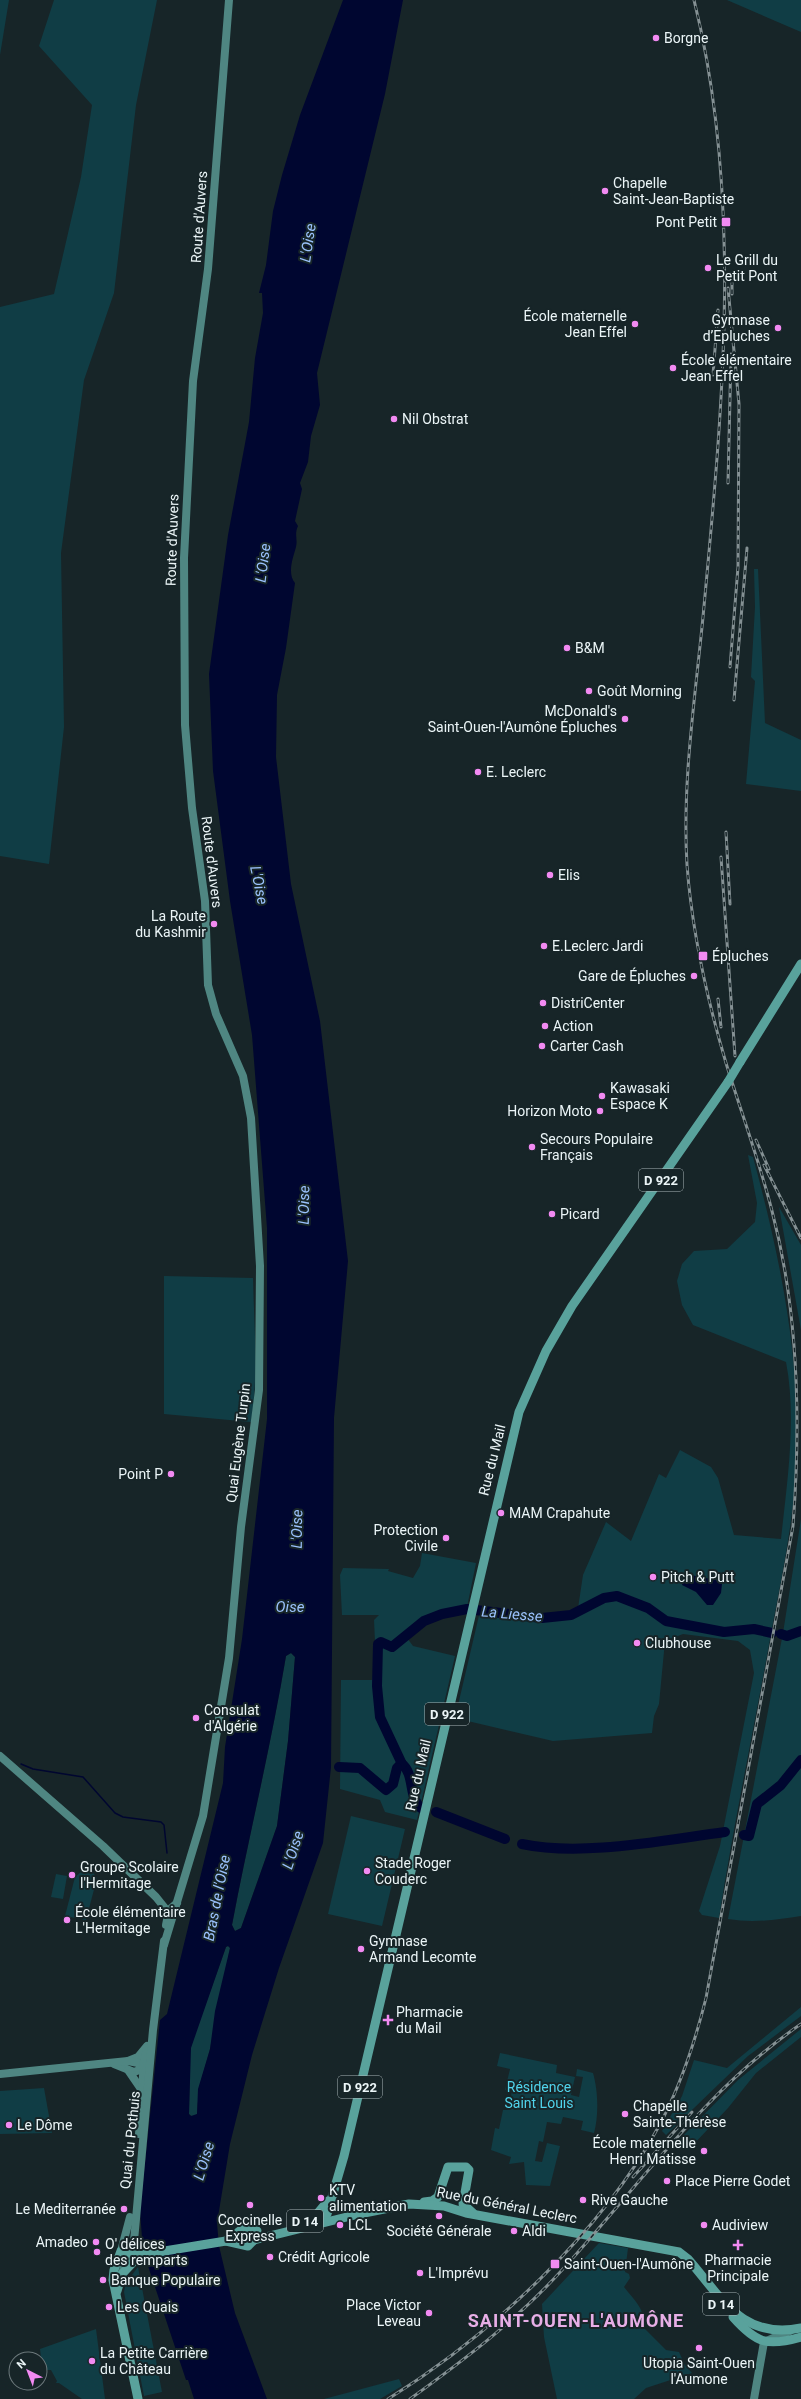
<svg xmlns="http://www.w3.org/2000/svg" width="801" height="2399" font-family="Roboto,sans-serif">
  <rect width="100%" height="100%" fill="#172528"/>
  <!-- green -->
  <g fill="#103d45">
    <polygon points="0,0 9,0 0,55"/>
    <polygon points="54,0 157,0 136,105 114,293 84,380 61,553 64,727 49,864 0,856 0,307 54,294 81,177 92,105 39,46"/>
    <polygon points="727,0 801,0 801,32"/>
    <polygon points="754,569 758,569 765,723 801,740 801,791 746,784 755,681 751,677 755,607"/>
    <path d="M748,1155L753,1157C778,1249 798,1344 797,1440C797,1503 784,1566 772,1628C755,1724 734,1821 719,1918L702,1915L699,1911L720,1846L754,1673L750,1650L738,1641L683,1634L665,1641L659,1704L654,1716L652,1733L553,1741L455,1718L481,1607L542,1616L577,1615L583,1575L606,1522L631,1541L659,1474L666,1478L680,1450L711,1467L718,1478L734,1535L781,1539C787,1483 797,1418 786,1362L693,1325L682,1305L677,1281L682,1264L694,1251L727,1249L755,1222L757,1203Z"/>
    <polygon points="779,1207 801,1245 801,1330"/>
    <path d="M164,1276L253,1278C254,1326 259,1375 251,1422L164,1414Z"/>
    <path d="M801,1519V1916C777,1920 752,1923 728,1919L783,1633Z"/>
    <path d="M422,1553L476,1563L466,1612C440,1614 426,1621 407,1638L413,1646L455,1656L417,1820L385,1812L380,1800L340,1789L341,1680H372L376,1663L374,1620L379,1615H342L340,1575L343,1568L389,1569L388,1571L413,1578L420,1566Z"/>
    <path d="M291,1653L295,1657L288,1741L277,1826L241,1928L235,1931L232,1925C249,1835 271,1746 286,1656Z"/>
    <polygon points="351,1816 405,1829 382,1926 328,1914"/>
    <polygon points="88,1866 97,1878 86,1920 65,1916 75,1877"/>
    <polygon points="56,1874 67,1876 63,1899 51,1897"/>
    <polygon points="228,1946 230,1948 210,2049 199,2088 197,2114 193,2117 189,2114 190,2048 226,1947"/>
    <polygon points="801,2007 801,2016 748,2056 666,2135 662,2131 682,2096 694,2060 727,2068"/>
    <polygon points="801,2029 801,2037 756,2073 728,2108 691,2147 682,2149 678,2141 738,2080"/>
    <path d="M500,2053L557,2065L556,2073L575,2077L571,2095L579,2097L583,2077L576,2076L577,2069L593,2073C598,2090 599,2115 594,2133L581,2130L583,2121L563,2117L561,2124L547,2122L543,2142L539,2141L535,2161L542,2162L547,2143L560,2146L550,2186L526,2185L524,2162L509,2164L511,2157L491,2150L495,2128L499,2129L503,2110H508L512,2091L505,2090L510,2069L497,2066Z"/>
    <polygon points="44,2088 52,2133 0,2134 0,2091"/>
    <path d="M599,2243L628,2248L625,2272L629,2274L630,2278L624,2287C635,2301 646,2310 644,2328L666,2350L679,2352L685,2365L692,2373L646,2388L634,2399H557L544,2337L542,2304Z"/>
    <polygon points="138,2267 162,2392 144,2396 124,2292 126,2283"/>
    <polygon points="96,2329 105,2399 82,2399 59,2383 56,2383 57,2381 51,2370 44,2370 42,2366 40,2349"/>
    <polygon points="399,2379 402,2386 380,2399 324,2399"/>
  </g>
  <!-- water -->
  <g fill="#000630" fill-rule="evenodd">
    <path d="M343,0H403L385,94L317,373L320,405L311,436L308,462L300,483L302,489L295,521L298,526C294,535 298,539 296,547C293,558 287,573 295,583L286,648L277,695L276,757L291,884L320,1021L348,1261L334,1418L331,1767L323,1843L279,1968L252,2055L230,2144L217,2223L219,2246L235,2313L267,2399H194L188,2380H186L143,2251L140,2211L160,2020L167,2014L223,1783L225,1747L242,1639L267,1419V1228L252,1035L230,901L213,771L209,674L228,535L249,422L255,358L263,313L262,293H259L266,265L273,211L282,175L300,115ZM291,1653L295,1657L288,1741L277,1826L241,1928L235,1931L232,1925C249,1835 271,1746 286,1656ZM228,1946L230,1948L215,2011L210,2049L198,2089L197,2114L191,2116L189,2114L191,2048L226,1947Z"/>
    <polygon points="691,1575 716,1580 722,1584 721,1593 713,1605 707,1605 696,1592 682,1585 684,1577"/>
  </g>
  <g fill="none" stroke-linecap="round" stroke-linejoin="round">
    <!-- stream -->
    <polyline stroke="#000630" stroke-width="1.5" points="21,1764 33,1769 83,1777 115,1813 123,1817 161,1822 164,1825 167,1853"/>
    <!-- river -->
    <g stroke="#000630" stroke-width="10">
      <polyline points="781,1634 787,1636 801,1631"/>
      <path d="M402,1764C415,1774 408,1798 421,1808"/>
      <polyline points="399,1766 402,1764 380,1717 377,1686 378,1644 381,1642 392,1647 424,1621 442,1614 467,1609 542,1618 571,1615 604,1598 617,1596 648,1608 666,1621 724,1632 754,1629 772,1633"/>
      <polyline points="339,1767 360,1768 386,1790 393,1784 397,1768"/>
      <polyline points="436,1812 505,1839"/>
      <polyline points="744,1835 749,1836 757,1804 781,1785 801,1760"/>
      <path d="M522,1844C582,1857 663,1840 725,1832"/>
    </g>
    <!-- secondary -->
    <g stroke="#4f8682" stroke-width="8">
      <polyline points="0,1756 103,1846 156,1897 168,1912"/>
      <polyline points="166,1925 169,1910 177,1903"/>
      <polyline points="164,1945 203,1816 229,1658 241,1527 259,1390 260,1266 251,1118 243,1076 216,1014 208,985 205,901 192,808 185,725 184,558 191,420 193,381 208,269 229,0"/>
      <polyline points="128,2061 138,2057 147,2046"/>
      <polyline points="114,2064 134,2072 147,2067"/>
      <polyline points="128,2070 141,2089"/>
      <polyline points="0,2074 128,2061 138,2063 144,2071"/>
      <polyline points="139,2134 144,2061 148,2046"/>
      <polyline points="121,2251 130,2217"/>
      <polyline points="122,2273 134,2241 153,2030 164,1941"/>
      <polyline points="764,2342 790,2331"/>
      <polyline points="754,2399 764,2342"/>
    </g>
    <!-- primary -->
    <g stroke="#59a29c" stroke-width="9">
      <polyline points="740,1062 801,964"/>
      <polyline points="424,2202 432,2201 438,2197 448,2167 466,2167 469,2170 463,2204 473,2213"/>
      <polyline points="313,2219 328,2201"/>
      <polyline points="320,2224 327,2214 344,2156 519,1412 546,1351 572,1306 728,1082"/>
      <path d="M254,2240L359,2214L409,2204L444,2206L466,2213L679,2252L688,2259C722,2298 742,2340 801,2328"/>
      <polyline points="226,2241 244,2228 257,2231"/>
      <polyline points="117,2291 122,2274 140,2255"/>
      <path d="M733,2317C756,2343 767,2347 801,2337"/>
      <polyline points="138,2399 113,2280 114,2270 121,2251 140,2255 226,2241 248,2246 254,2240 252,2230"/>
    </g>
    <defs>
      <g id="rail">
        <polyline points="728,288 739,404 738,567 730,667"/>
        <polyline points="732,294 732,278"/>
        <polyline points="713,375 718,310"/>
        <polyline points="728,483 731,354"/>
        <polyline points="734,700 747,548"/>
        <polyline points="726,832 730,904"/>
        <polyline points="721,857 735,1056"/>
        <polyline points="718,999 721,1027"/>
        <polyline points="756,1140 769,1169"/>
        <polyline points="764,1165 801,1238"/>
        <polyline points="633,2177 692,2112"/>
        <path d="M388,2399C492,2334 600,2234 659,2126C681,2085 695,2042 706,1998L793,1526C801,1421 799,1313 772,1211C759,1160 741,1112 726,1063C707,999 692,931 687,865C682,783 695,699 703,617C722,413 744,201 694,0"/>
        <path d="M410,2399C464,2360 517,2320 562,2270C639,2186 705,2090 801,2024"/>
      </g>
    </defs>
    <!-- rail casing -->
    <use href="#rail" stroke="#859194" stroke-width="3"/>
    <!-- rail -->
    <use href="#rail" stroke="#172528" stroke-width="1.5" stroke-dasharray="4.5" stroke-linecap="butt"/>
    <!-- primary-bridge -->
    <polyline stroke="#59a29c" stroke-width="9" points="728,1082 740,1062"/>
  </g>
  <!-- markers -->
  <g fill="#f28af2" stroke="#172528" stroke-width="1.5">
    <circle cx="656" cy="38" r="4"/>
    <circle cx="605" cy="191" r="4"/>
    <rect x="721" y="217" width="10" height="10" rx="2"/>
    <circle cx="708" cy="268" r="4"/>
    <circle cx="635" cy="324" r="4"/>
    <circle cx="778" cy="328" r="4"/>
    <circle cx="673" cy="368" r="4"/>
    <circle cx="394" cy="419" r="4"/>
    <circle cx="567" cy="648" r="4"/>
    <circle cx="589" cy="691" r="4"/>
    <circle cx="625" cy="719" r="4"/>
    <circle cx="478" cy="772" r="4"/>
    <circle cx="550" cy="875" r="4"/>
    <circle cx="214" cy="924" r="4"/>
    <circle cx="544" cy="946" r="4"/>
    <rect x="698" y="951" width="10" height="10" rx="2"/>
    <circle cx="694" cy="976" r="4"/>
    <circle cx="543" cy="1003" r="4"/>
    <circle cx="545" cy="1026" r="4"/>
    <circle cx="542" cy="1046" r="4"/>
    <circle cx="602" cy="1096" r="4"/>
    <circle cx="600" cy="1111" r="4"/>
    <circle cx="532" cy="1147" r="4"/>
    <circle cx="552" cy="1214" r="4"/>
    <circle cx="171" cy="1474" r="4"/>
    <circle cx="501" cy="1513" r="4"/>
    <circle cx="446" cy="1538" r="4"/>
    <circle cx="653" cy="1577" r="4"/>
    <circle cx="637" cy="1643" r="4"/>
    <circle cx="196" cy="1718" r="4"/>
    <circle cx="367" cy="1871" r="4"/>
    <circle cx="72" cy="1875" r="4"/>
    <circle cx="67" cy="1920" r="4"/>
    <circle cx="361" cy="1949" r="4"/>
    <path d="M386 2014h4v4h4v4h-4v4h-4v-4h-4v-4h4z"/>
    <circle cx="625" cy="2114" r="4"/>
    <circle cx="9" cy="2125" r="4"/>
    <circle cx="704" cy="2151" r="4"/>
    <circle cx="667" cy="2181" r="4"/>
    <circle cx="321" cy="2198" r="4"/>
    <circle cx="583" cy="2200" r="4"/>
    <circle cx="250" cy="2205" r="4"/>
    <circle cx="124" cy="2209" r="4"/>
    <circle cx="439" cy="2216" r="4"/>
    <circle cx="340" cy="2225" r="4"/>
    <circle cx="704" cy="2225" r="4"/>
    <circle cx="514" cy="2231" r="4"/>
    <circle cx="96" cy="2242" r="4"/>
    <path d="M736 2239h4v4h4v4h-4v4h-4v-4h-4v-4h4z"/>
    <circle cx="97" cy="2252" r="4"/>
    <circle cx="270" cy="2257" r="4"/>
    <rect x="550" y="2259" width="10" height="10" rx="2"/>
    <circle cx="420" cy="2273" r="4"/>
    <circle cx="103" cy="2280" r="4"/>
    <circle cx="109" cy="2307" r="4"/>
    <circle cx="429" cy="2313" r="4"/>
    <circle cx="699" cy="2348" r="4"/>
    <circle cx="92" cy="2361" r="4"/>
  </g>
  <g text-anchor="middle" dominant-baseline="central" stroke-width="4" stroke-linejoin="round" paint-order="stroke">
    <!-- shield labels -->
    <g fill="#172528" stroke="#abb7b9" stroke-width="1">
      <rect x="639" y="1169" width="44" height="22" rx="3"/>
      <rect x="425" y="1703" width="44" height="22" rx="3"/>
      <rect x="338" y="2076" width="44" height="22" rx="3"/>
      <rect x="287" y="2210" width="36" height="22" rx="3"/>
      <rect x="703" y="2293" width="36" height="22" rx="3"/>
    </g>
    <g font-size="13" font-weight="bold" fill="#ebf5f7">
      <text x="661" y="1180">D 922</text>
      <text x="447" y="1714">D 922</text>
      <text x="360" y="2087">D 922</text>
      <text x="305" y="2221">D 14</text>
      <text x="721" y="2304">D 14</text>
    </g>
    <!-- poi labels -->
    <g font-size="14" fill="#ebf5f7" stroke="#172528" text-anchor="start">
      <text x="664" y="38">Borgne</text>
      <text x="613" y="183">Chapelle<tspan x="613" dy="16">Saint-Jean-Baptiste</tspan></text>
      <text x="717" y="222" text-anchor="end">Pont Petit</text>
      <text x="716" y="260">Le Grill du<tspan x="716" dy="16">Petit Pont</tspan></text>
      <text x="627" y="316" text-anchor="end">École maternelle<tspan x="627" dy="16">Jean Effel</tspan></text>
      <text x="770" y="320" text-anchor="end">Gymnase<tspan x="770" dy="16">d’Epluches</tspan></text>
      <text x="681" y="360">École élémentaire<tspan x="681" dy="16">Jean Effel</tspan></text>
      <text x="402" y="419">Nil Obstrat</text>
      <text x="575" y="648">B&amp;M</text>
      <text x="597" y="691">Goût Morning</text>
      <text x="617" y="711" text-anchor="end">McDonald's<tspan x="617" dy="16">Saint-Ouen-l'Aumône Épluches</tspan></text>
      <text x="486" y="772">E. Leclerc</text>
      <text x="558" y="875">Elis</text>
      <text x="206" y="916" text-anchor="end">La Route<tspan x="206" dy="16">du Kashmir</tspan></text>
      <text x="552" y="946">E.Leclerc Jardi</text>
      <text x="712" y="956">Épluches</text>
      <text x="686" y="976" text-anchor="end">Gare de Épluches</text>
      <text x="551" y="1003">DistriCenter</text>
      <text x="553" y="1026">Action</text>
      <text x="550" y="1046">Carter Cash</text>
      <text x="610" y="1088">Kawasaki<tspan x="610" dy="16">Espace K</tspan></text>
      <text x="592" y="1111" text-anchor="end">Horizon Moto</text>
      <text x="540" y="1139">Secours Populaire<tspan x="540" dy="16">Français</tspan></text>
      <text x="560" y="1214">Picard</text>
      <text x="163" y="1474" text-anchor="end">Point P</text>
      <text x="509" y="1513">MAM Crapahute</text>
      <text x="438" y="1530" text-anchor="end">Protection<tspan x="438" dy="16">Civile</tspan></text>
      <text x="661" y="1577">Pitch &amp; Putt</text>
      <text x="645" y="1643">Clubhouse</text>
      <text x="204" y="1710">Consulat<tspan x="204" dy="16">d'Algérie</tspan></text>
      <text x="375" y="1863">Stade Roger<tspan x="375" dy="16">Couderc</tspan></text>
      <text x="80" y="1867">Groupe Scolaire<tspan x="80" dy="16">l'Hermitage</tspan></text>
      <text x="75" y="1912">École élémentaire<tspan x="75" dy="16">L'Hermitage</tspan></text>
      <text x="369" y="1941">Gymnase<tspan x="369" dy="16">Armand Lecomte</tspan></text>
      <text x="396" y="2012">Pharmacie<tspan x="396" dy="16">du Mail</tspan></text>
      <text x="633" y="2106">Chapelle<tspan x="633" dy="16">Sainte-Thérèse</tspan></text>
      <text x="17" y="2125">Le Dôme</text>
      <text x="696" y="2143" text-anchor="end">École maternelle<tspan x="696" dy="16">Henri Matisse</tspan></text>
      <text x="675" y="2181">Place Pierre Godet</text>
      <text x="329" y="2190">KTV<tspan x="329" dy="16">alimentation</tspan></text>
      <text x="591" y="2200">Rive Gauche</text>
      <text x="116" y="2209" text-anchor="end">Le Mediterranée</text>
      <text x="250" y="2220" text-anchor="middle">Coccinelle<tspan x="250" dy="16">Express</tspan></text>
      <text x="348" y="2225">LCL</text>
      <text x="712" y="2225">Audiview</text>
      <text x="439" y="2231" text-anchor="middle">Société Générale</text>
      <text x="522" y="2231">Aldi</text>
      <text x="88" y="2242" text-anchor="end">Amadeo</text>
      <text x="105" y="2244">O' délices<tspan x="105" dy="16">des remparts</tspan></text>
      <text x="278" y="2257">Crédit Agricole</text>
      <text x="738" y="2260" text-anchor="middle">Pharmacie<tspan x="738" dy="16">Principale</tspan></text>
      <text x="564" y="2264">Saint-Ouen-l'Aumône</text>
      <text x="428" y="2273">L'Imprévu</text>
      <text x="111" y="2280">Banque Populaire</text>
      <text x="421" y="2305" text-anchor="end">Place Victor<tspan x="421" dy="16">Leveau</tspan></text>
      <text x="117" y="2307">Les Quais</text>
      <text x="100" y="2353">La Petite Carrière<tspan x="100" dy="16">du Château</tspan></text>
      <text x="699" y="2363" text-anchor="middle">Utopia Saint-Ouen<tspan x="699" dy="16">l'Aumone</tspan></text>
    </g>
    <!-- street labels -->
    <g font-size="14" fill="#ebf5f7" stroke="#172528">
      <text transform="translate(199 217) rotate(-86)">Route d'Auvers</text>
      <text transform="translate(172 540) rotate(-88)">Route d'Auvers</text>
      <text transform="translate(212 862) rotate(83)">Route d'Auvers</text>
      <text transform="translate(238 1443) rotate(-83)">Quai Eugène Turpin</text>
      <text transform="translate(492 1460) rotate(-76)">Rue du Mail</text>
      <text transform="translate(418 1775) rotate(-77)">Rue du Mail</text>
      <text transform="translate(130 2140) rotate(-84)">Quai du Pothuis</text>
      <text transform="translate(507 2205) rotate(11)">Rue du Général Leclerc</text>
    </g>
    <!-- park labels -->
    <g font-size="14" fill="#50d3eb" stroke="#172528">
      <text x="539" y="2087">Résidence<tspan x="539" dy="16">Saint Louis</tspan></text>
    </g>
    <!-- water labels -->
    <g font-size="15" font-style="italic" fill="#9bc2fd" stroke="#172528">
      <text transform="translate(308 243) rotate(-81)">L'Oise</text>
      <text transform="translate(263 563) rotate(-83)">L'Oise</text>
      <text transform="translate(259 885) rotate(78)">L'Oise</text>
      <text transform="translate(304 1205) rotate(-89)">L'Oise</text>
      <text transform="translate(297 1529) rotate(-89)">L'Oise</text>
      <text x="290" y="1607">Oise</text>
      <text transform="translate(512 1614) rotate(5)">La Liesse</text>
      <text transform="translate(293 1850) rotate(-72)">L'Oise</text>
      <text transform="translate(217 1898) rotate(-79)">Bras de l'Oise</text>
      <text transform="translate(204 2161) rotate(-73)">L'Oise</text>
    </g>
    <!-- district labels -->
    <g font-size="18" font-weight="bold" letter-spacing="1" fill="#e7aee6" stroke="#172528">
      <text x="576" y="2320">SAINT-OUEN-L'AUMÔNE</text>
    </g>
  </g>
  <!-- north arrow -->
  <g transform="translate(28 2371) rotate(318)"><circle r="19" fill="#172528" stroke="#6c787b"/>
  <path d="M0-3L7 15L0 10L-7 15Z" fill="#f28af2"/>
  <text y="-6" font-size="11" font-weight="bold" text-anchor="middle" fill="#ebf5f7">N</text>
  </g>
</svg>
